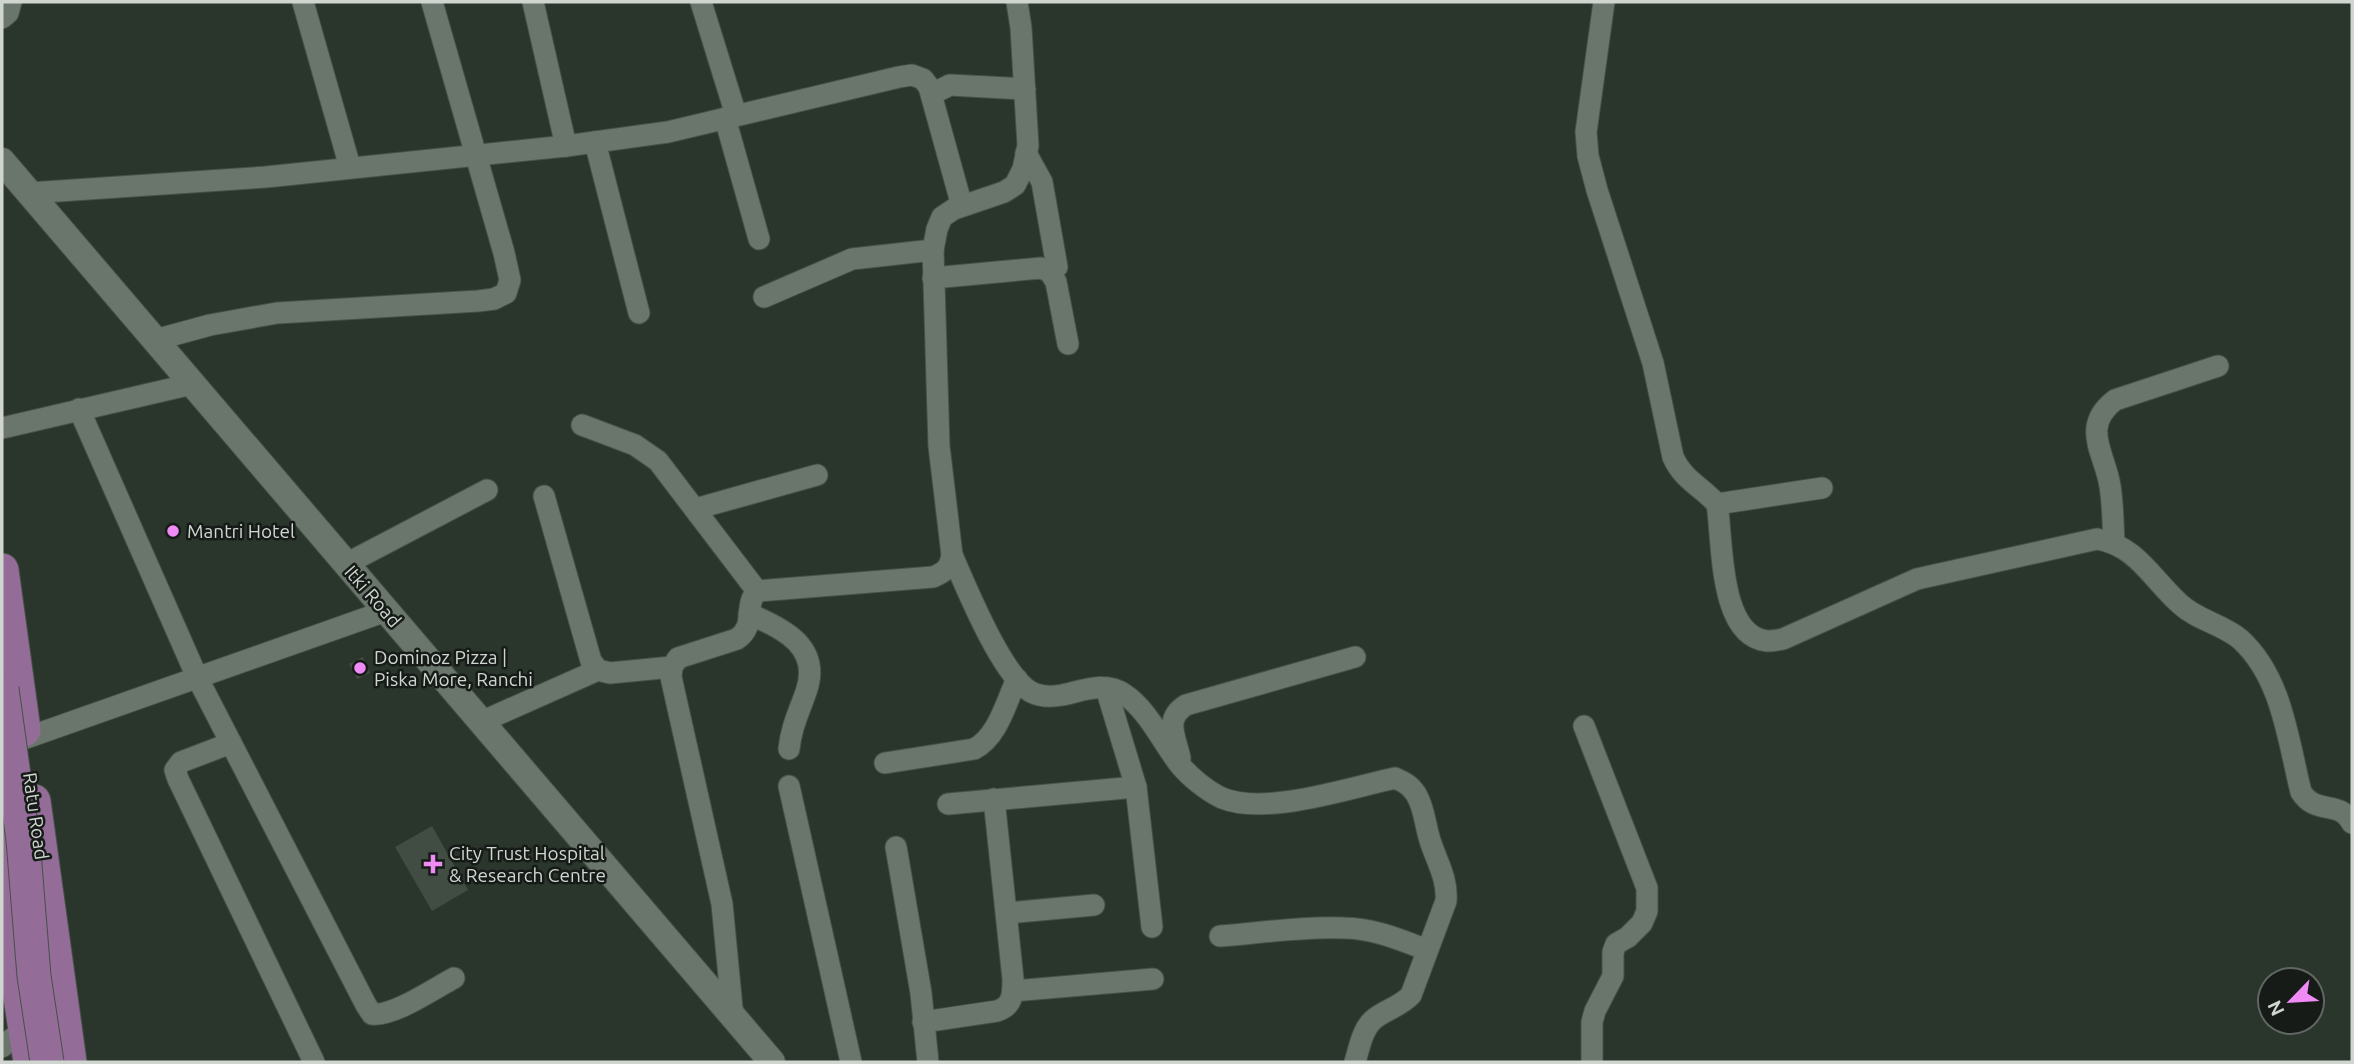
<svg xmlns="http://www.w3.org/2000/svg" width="2354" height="1064" font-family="Ubuntu,sans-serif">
  <rect width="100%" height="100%" fill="#2a352c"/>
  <!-- building -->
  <g fill="#414c43">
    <polygon points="363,657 370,673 357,679 349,664"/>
    <polygon points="432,826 468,890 432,911 395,847"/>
  </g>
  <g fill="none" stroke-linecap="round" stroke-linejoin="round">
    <defs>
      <g id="minor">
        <polyline points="303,2 350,167"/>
        <polyline points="533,2 566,146"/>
        <polyline points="701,2 736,115"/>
        <path d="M1604,2L1586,132L1588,156L1597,190L1653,363L1673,457C1683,480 1701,486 1717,504C1723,539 1718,636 1767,641C1772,641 1778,640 1783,639L1917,579L2097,539C2137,546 2151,578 2180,604C2197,620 2222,624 2240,639C2282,677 2288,740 2301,792C2316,816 2340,799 2352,823"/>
        <polyline points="2,18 8,13 11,2"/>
        <polyline points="929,87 936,92 950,85 1025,89"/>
        <polyline points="725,118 759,239"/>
        <polyline points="595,142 639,313"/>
        <polyline points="1026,153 1042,182 1057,267"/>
        <polyline points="29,193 266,177 566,146 668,132 899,77 912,75 923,79 929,87 962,206"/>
        <polyline points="933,278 1041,268 1050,272 1056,282 1068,344"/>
        <polyline points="764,297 852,259 933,250"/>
        <polyline points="155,340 210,325 277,313 478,301 494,299 506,293 510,280 504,253 432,2"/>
        <path d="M79,409L197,677L366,1005L372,1014C393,1017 435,988 454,978"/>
        <polyline points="582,425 635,445 658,461 757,591"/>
        <polyline points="2,428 192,384"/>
        <polyline points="544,496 591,661 598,670 610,673 672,667"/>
        <polyline points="1717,504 1822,488"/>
        <polyline points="695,509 817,475"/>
        <path d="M2114,542C2113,524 2113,505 2110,486C2105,453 2080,427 2115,400L2218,366"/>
        <path d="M952,555C966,587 1002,676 1031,692C1041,697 1052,697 1062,695C1082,691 1105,681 1124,694C1148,710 1162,742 1180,765C1190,777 1207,791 1222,798C1265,816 1349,788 1395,778C1404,782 1410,785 1416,794C1424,807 1425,823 1429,837C1435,859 1448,877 1446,901L1411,995C1400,1007 1384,1010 1373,1020C1362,1030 1359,1049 1355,1062"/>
        <polyline points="346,564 487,490"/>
        <path d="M749,614C783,628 822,647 806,692C799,712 791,728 789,749"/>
        <polyline points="1106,688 1136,787 1152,927"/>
        <polyline points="481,722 598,670"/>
        <polyline points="1584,726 1647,888 1647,911 1642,923 1628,937 1616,944 1613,952 1613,976 1595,1011 1592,1022 1592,1062"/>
        <polyline points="12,743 386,611"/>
        <polyline points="231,743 181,762 175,770 178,779 314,1062"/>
        <path d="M1180,758C1175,735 1164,719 1186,705L1355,657"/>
        <path d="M885,763L974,749C998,737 1006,702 1017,679"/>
        <polyline points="789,786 851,1062"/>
        <polyline points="948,804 1136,787"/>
        <polyline points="896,847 921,993 928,1062"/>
        <polyline points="1007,913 1094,905"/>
        <path d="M1220,936C1261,933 1304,926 1344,928C1373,928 1401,940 1427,950"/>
        <polyline points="1013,991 1153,979"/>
        <path d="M733,1018L722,904L671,677L672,667L678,658L737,639C757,625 743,607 757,591L933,577C945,572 950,568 952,555L939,446L933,250L937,229L942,217L954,209L1004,192L1015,185L1023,169L1028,146L1021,28L1017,2"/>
        <path d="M923,1022L997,1011C1013,1006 1013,994 1013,979L994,799"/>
        <polyline points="2,1047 14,1037"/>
      </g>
      <polyline id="tertiary" points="2,161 772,1062"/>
      <g id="primary">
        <polyline points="2,570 24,730"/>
        <polyline points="34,801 70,1062"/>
        <polyline points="2,816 17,978 30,1062"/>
      </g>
    </defs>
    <!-- minor casing -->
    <use href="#minor" stroke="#475049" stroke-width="23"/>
    <!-- tertiary casing -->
    <use href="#tertiary" stroke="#475049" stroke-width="28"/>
    <!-- primary casing -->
    <use href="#primary" stroke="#475049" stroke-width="35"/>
    <!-- minor -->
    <use href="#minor" stroke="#6a766c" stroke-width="21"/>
    <!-- tertiary -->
    <use href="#tertiary" stroke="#6a766c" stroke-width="26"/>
    <!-- primary -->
    <use href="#primary" stroke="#936c97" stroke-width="33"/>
    <defs>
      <polyline id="primary-bridge" points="2,689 23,840 34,976 47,1062"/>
    </defs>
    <!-- primary-bridge casing -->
    <use href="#primary-bridge" stroke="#475049" stroke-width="35" stroke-linecap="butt"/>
    <!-- primary-bridge -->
    <use href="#primary-bridge" stroke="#936c97" stroke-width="33"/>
  </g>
  <!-- markers -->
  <g fill="#f08bf6" stroke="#161b17" stroke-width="2.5">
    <circle cx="173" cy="531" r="7"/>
    <circle cx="360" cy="668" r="7"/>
    <path d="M429.5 853.5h7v7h7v7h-7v7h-7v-7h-7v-7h7z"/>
  </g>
  <g text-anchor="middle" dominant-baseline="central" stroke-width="5" stroke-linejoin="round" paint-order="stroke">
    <!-- poi labels -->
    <g font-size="19" fill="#cfd6d0" stroke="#161b17" text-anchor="start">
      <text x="187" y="531">Mantri Hotel</text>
      <text x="374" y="657">Dominoz Pizza |<tspan x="374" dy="22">Piska More, Ranchi</tspan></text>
      <text x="449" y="853">City Trust Hospital<tspan x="449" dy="22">&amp; Research Centre</tspan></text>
    </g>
    <!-- street labels -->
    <g font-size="19" fill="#cfd6d0" stroke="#161b17">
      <text transform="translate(373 596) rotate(49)">Itki Road</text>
      <text transform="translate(36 816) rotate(82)">Ratu Road</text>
    </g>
  </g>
  <!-- border -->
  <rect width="2354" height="1064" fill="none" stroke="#cfd6d0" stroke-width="7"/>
  <!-- north arrow -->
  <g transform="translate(2291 1001) rotate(245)"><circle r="33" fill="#161b17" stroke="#606661" stroke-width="2"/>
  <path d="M0-5L12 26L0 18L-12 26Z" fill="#f08bf6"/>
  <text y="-10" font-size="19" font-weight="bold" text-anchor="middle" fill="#cfd6d0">N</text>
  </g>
</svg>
